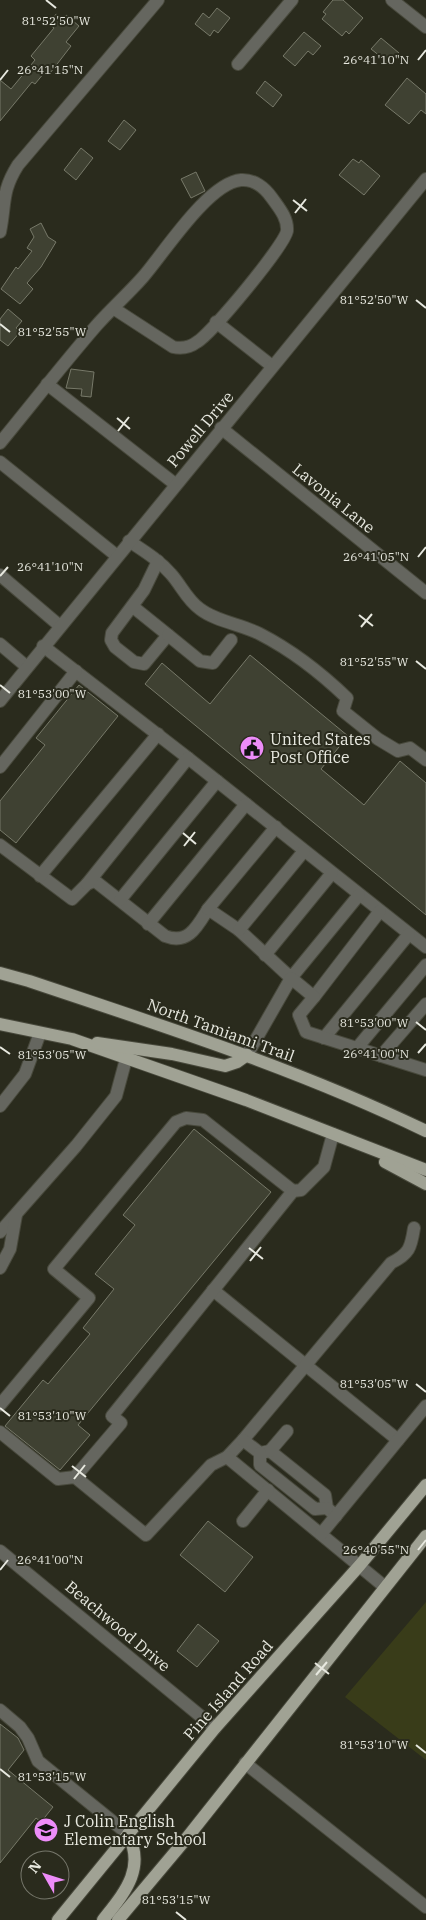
<svg xmlns="http://www.w3.org/2000/svg" width="426" height="1920" font-family="'IBM Plex Serif',serif">
  <rect width="100%" height="100%" fill="#2a2b1d"/>
  <!-- green -->
  <polygon fill="#393c19" points="426,1602 426,1760 345,1697"/>
  <!-- building -->
  <g fill="#3f4132" stroke="#777969">
    <polygon points="333,0 343,0 363,18 349,34 346,31 342,36 322,19 326,14 323,12"/>
    <polygon points="217,8 230,18 218,33 214,30 210,36 195,24 203,13 209,18"/>
    <polygon points="56,14 62,19 66,15 79,26 66,42 71,46 51,72 49,70 46,74 44,73 35,84 32,82 0,121 0,80 11,89 35,60 31,56 54,28 49,24"/>
    <polygon points="304,32 321,46 313,55 308,51 295,66 283,56"/>
    <polygon points="381,38 399,53 390,64 371,49"/>
    <polygon points="407,78 426,94 426,114 421,110 409,124 385,105"/>
    <polygon points="265,81 282,95 273,107 256,93"/>
    <polygon points="124,120 136,130 120,150 108,141"/>
    <polygon points="81,148 93,158 76,180 64,170"/>
    <polygon points="353,159 359,163 361,160 380,176 364,195 339,175"/>
    <polygon points="196,172 205,191 191,198 181,179"/>
    <polygon points="41,223 48,237 56,242 41,267 27,283 33,289 20,304 1,289 16,267 18,269 32,251 27,248 34,237 30,229"/>
    <polygon points="8,309 22,321 16,328 21,331 8,346 0,340 0,319"/>
    <polygon points="71,369 94,372 91,397 81,396 82,389 66,388"/>
    <polygon points="250,655 348,736 321,769 364,805 400,761 426,783 426,915 145,684 162,663 210,704"/>
    <polygon points="79,685 118,716 16,843 0,830 0,801 45,745 36,738"/>
    <polygon points="194,1129 271,1192 78,1425 90,1435 60,1470 5,1426 43,1380 48,1384 90,1334 83,1328 114,1289 95,1274 135,1225 123,1215"/>
    <polygon points="208,1521 253,1557 225,1592 180,1555"/>
    <polygon points="198,1624 219,1641 197,1667 177,1651"/>
    <polygon points="0,1724 18,1738 24,1750 8,1770 53,1807 41,1822 36,1818 0,1863"/>
  </g>
  <g fill="none" stroke-linecap="round" stroke-linejoin="round">
    <defs>
      <g id="minor">
        <polyline points="392,0 426,27"/>
        <polyline points="238,64 292,0"/>
        <path d="M0,232C6,203 1,192 18,165L158,0"/>
        <polyline points="216,322 272,366"/>
        <polyline points="47,384 175,484"/>
        <polyline points="221,428 426,593"/>
        <path d="M0,443C32,404 63,364 96,326C111,309 128,294 143,277C164,253 208,183 241,180C254,179 265,188 272,198C279,208 288,218 287,231C284,246 212,333 197,342C189,348 182,349 173,347L113,308"/>
        <polyline points="0,462 117,556"/>
        <path d="M129,541C144,551 159,560 171,574C181,585 187,600 200,609C215,621 243,625 260,634C291,650 322,674 347,698L343,711L378,739L398,751L410,748L426,760"/>
        <polyline points="0,575 60,626"/>
        <polyline points="132,606 168,635 144,664 134,662 115,647 111,640 112,633 144,590 158,561"/>
        <polyline points="168,635 200,661 213,663 231,640"/>
        <polyline points="0,644 27,667"/>
        <polyline points="43,646 188,758 426,947"/>
        <polyline points="0,701 426,179"/>
        <polyline points="0,767 76,671"/>
        <path d="M0,845L72,899L87,884L95,881L165,936C188,945 197,927 208,909L239,930L291,978L359,895"/>
        <polyline points="40,876 158,734"/>
        <polyline points="87,884 188,758"/>
        <polyline points="120,900 217,781"/>
        <polyline points="208,909 276,827"/>
        <polyline points="148,924 246,804"/>
        <polyline points="239,930 304,851"/>
        <polyline points="265,955 332,873"/>
        <polyline points="314,997 380,911"/>
        <polyline points="324,1038 409,934"/>
        <polyline points="357,1048 426,965"/>
        <polyline points="247,1055 291,978 314,997 299,1015 306,1032 426,1070"/>
        <polyline points="381,1056 426,1004"/>
        <polyline points="0,1106 25,1074 40,1033"/>
        <polyline points="0,1232 76,1146 116,1096 126,1059"/>
        <polyline points="0,1268 10,1249 16,1215"/>
        <polyline points="213,1290 398,1440"/>
        <polyline points="0,1405 89,1298 54,1269 176,1122 186,1118 203,1120 293,1191"/>
        <path d="M0,1432L58,1479L75,1477L146,1535L211,1465L227,1457L243,1440L391,1263C409,1254 411,1248 414,1228"/>
        <polyline points="243,1440 260,1453 270,1451 325,1495 327,1508 336,1516"/>
        <polyline points="270,1451 287,1431"/>
        <polyline points="260,1453 260,1465 315,1509 327,1508"/>
        <polyline points="227,1457 385,1587"/>
        <polyline points="75,1477 121,1423 112,1416 293,1191 301,1190 324,1167 333,1134"/>
        <polyline points="243,1521 268,1490"/>
        <polyline points="321,1534 426,1406"/>
        <polyline points="0,1551 215,1728"/>
        <polyline points="0,1710 20,1727 28,1738 38,1761 128,1834"/>
        <polyline points="245,1763 426,1907"/>
      </g>
      <g id="major">
        <path d="M0,973L29,981C163,1026 298,1069 426,1131"/>
        <polyline points="0,1024 72,1039 246,1100 426,1170"/>
        <polyline points="97,1043 172,1054 225,1066 237,1062 247,1055"/>
        <polyline points="385,1162 426,1184"/>
        <polyline points="58,1920 215,1728 360,1565 426,1485"/>
        <path d="M103,1920C124,1893 146,1869 128,1834"/>
        <polyline points="118,1920 186,1839 426,1536"/>
      </g>
    </defs>
    <!-- minor casing -->
    <use href="#minor" stroke="#48493c" stroke-width="14"/>
    <!-- major casing -->
    <use href="#major" stroke="#48493c" stroke-width="14"/>
    <!-- minor -->
    <use href="#minor" stroke="#65665f" stroke-width="12"/>
    <!-- major -->
    <use href="#major" stroke="#a0a294" stroke-width="12"/>
  </g>
  <!-- ticks -->
  <path fill="none" stroke="#e7e8df" stroke-width="2" d="M46,0L56,8M418,60L426,50M0,80L8,70M293,200L307,211M295,213L306,199M416,300L426,308M0,324L10,332M117,418L130,429M118,431L129,417M418,557L426,547M0,576L8,567M359,615L373,626M361,627L372,614M416,661L426,669M0,685L10,693M183,833L196,844M184,846L195,832M416,1022L426,1030M0,1047L10,1054M418,1053L426,1044M249,1248L263,1259M250,1261L261,1247M416,1384L426,1392M0,1408L10,1416M72,1466L86,1477M74,1479L85,1465M418,1550L426,1540M0,1570L8,1560M315,1663L329,1674M316,1675L327,1662M416,1745L426,1753M0,1769L10,1777M176,1912L186,1920"/>
  <!-- icons -->
  <defs>
    <symbol id="civic-disc" viewBox="-11 -11 22 22"><circle r="9.5" fill="#ed8cf9" stroke="#2a2b1d"/><path d="M-.6-6.5H3V-4.5H.6V-3L4-1V1h2V6H-6V1h2V-1L-.6-3ZM-1.2 2.5V6h2.4V2.5Z" fill="#111"/></symbol>
    <symbol id="school-disc" viewBox="-11 -11 22 22"><circle r="9.5" fill="#ed8cf9" stroke="#2a2b1d"/><path d="M0-5L7-2L0 1L-7-2ZM-4 1L0 2.5L4 1V4Q0 6-4 4Z" fill="#111"/></symbol>
  </defs>
  <g fill-rule="evenodd">
    <use href="#civic-disc" x="238" y="734" width="28" height="28"/>
    <use href="#school-disc" x="32" y="1816" width="28" height="28"/>
  </g>
  <g text-anchor="middle" dominant-baseline="central" stroke-width="4" stroke-linejoin="round" paint-order="stroke">
    <!-- street labels -->
    <g font-size="16" fill="#e7e8df" stroke="#2a2b1d">
      <text transform="translate(200 429) rotate(-50)">Powell Drive</text>
      <text transform="translate(334 498) rotate(39)">Lavonia Lane</text>
      <text transform="translate(221 1030) rotate(20)">North Tamiami Trail</text>
      <text transform="translate(118 1626) rotate(40)">Beachwood Drive</text>
      <text transform="translate(228 1690) rotate(-49)">Pine Island Road</text>
    </g>
    <!-- poi labels -->
    <g font-size="16" fill="#e7e8df" stroke="#2a2b1d" text-anchor="start">
      <text x="270" y="739">United States<tspan x="270" dy="18">Post Office</tspan></text>
      <text x="64" y="1821">J Colin English<tspan x="64" dy="18">Elementary School</tspan></text>
    </g>
  </g>
  <g font-size="12" text-anchor="middle" fill="#e7e8df" stroke="#2a2b1d" stroke-width="4" stroke-linejoin="round" paint-order="stroke">
    <text x="56" y="25">81°52'50"W</text>
    <text x="376" y="64">26°41'10"N</text>
    <text x="50" y="74">26°41'15"N</text>
    <text x="374" y="304">81°52'50"W</text>
    <text x="52" y="336">81°52'55"W</text>
    <text x="376" y="561">26°41'05"N</text>
    <text x="50" y="571">26°41'10"N</text>
    <text x="374" y="666">81°52'55"W</text>
    <text x="52" y="698">81°53'00"W</text>
    <text x="374" y="1027">81°53'00"W</text>
    <text x="376" y="1058">26°41'00"N</text>
    <text x="52" y="1059">81°53'05"W</text>
    <text x="374" y="1388">81°53'05"W</text>
    <text x="52" y="1420">81°53'10"W</text>
    <text x="376" y="1554">26°40'55"N</text>
    <text x="50" y="1564">26°41'00"N</text>
    <text x="374" y="1749">81°53'10"W</text>
    <text x="52" y="1781">81°53'15"W</text>
    <text x="176" y="1904">81°53'15"W</text>
  </g>
  <!-- north arrow -->
  <g transform="translate(45 1875) rotate(309)"><circle r="24" fill="#2a2b1d" stroke="#76776b"/>
  <path d="M0-4L9 19L0 12L-9 19Z" fill="#ed8cf9"/>
  <text y="-8" font-size="14" font-weight="bold" text-anchor="middle" fill="#e7e8df">N</text>
  </g>
</svg>
